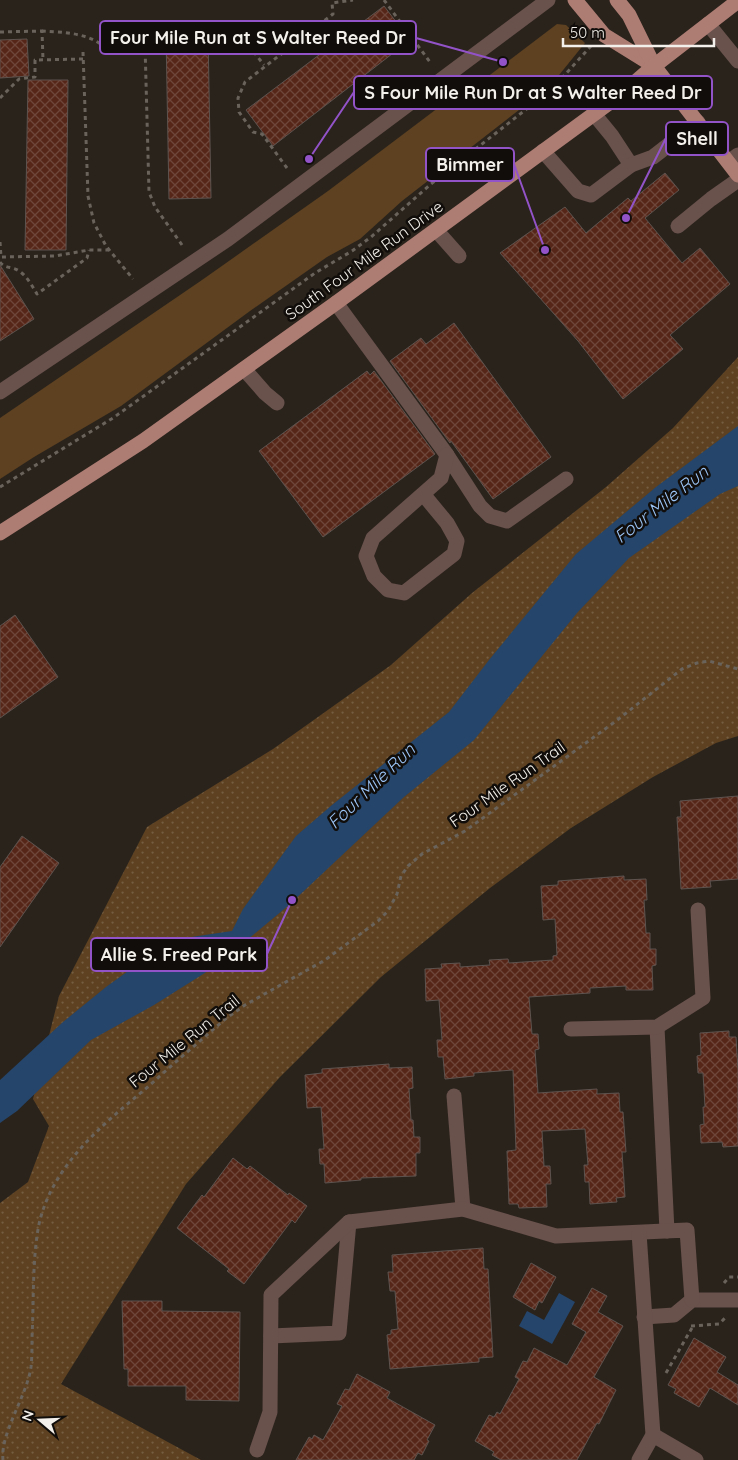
<svg xmlns="http://www.w3.org/2000/svg" width="738" height="1460" font-family="Quicksand,sans-serif">
  <defs>
    <pattern id="park-dots" width="8" height="8" patternUnits="userSpaceOnUse" patternTransform="scale(1.25)"><rect width="8" height="8" fill="#5d4120"/><path d="M2 2h.1M6 6h.1" fill="none" stroke="#755d41" stroke-width="1.8" stroke-linecap="round"/></pattern>
    <pattern id="building-cross-hatch" width="8" height="8" patternUnits="userSpaceOnUse" patternTransform="scale(1.25)"><rect width="8" height="8" fill="#562718"/><path d="M0 0l8 8M0 8l8-8" fill="none" stroke="#6f473a"/></pattern>
  </defs>
  <rect width="100%" height="100%" fill="#2a231c"/>
  <!-- green -->
  <polygon fill="#5d4120" points="557,24 566,25 585,43 551,85 402,201 360,239 327,257 250,311 121,406 34,457 0,479 0,418 202,280 328,191 463,89 466,93"/>
  <!-- park -->
  <polygon fill="url(#park-dots)" points="738,357 738,736 716,743 653,777 571,828 490,888 381,977 280,1077 186,1184 61,1384 201,1460 0,1460 0,1203 28,1182 49,1126 33,1099 59,996 147,827 273,749 391,665 472,593 606,487 673,428"/>
  <!-- water -->
  <g fill="#25456a">
    <polygon points="738,426 738,486 720,494 629,558 577,613 474,740 404,797 289,905 216,966 154,1005 91,1040 17,1111 0,1123 0,1080 63,1022 106,987 171,940 232,931 243,909 296,836 332,805 449,712 489,660 576,554 656,487"/>
    <polygon points="559,1293 575,1302 552,1344 519,1326 527,1311 544,1320"/>
  </g>
  <!-- building -->
  <g fill="url(#building-cross-hatch)" stroke="#5e534f">
    <polygon points="384,6 410,40 273,146 246,110"/>
    <polygon points="208,33 211,198 169,199 166,34"/>
    <polygon points="27,39 29,76 0,78 0,40"/>
    <polygon points="28,80 68,80 66,250 25,250"/>
    <polygon points="665,173 679,190 645,218 682,263 700,248 730,284 670,335 683,349 623,399 578,341 500,253 565,207 586,233 628,198 631,201"/>
    <polygon points="0,265 34,319 0,341"/>
    <polygon points="454,323 551,457 493,499 451,441 450,443 390,361 421,338 426,344"/>
    <polygon points="367,371 370,375 374,371 435,454 323,537 259,451"/>
    <polygon points="15,615 58,677 0,718 0,626"/>
    <polygon points="738,796 738,879 710,881 711,887 681,889 677,817 681,817 680,801"/>
    <polygon points="22,836 59,863 0,947 0,867"/>
    <polygon points="624,876 624,880 646,879 647,900 644,900 646,933 650,933 650,949 656,949 656,965 652,966 653,990 626,990 626,986 590,988 590,993 529,997 532,1034 538,1034 539,1049 535,1050 538,1093 597,1089 597,1094 619,1093 620,1112 623,1112 626,1152 622,1152 625,1197 616,1198 617,1202 590,1204 589,1182 585,1182 584,1165 588,1165 585,1129 542,1131 544,1166 550,1166 551,1184 546,1184 547,1207 519,1208 518,1204 509,1204 507,1151 516,1150 513,1070 474,1073 474,1076 445,1079 443,1057 438,1057 437,1040 442,1040 439,1000 426,1001 425,969 442,968 441,964 460,963 460,967 490,965 489,960 508,959 509,963 553,960 553,956 557,955 555,919 543,920 541,886 558,885 558,881"/>
    <polygon points="729,1031 729,1037 736,1037 738,1070 738,1146 723,1147 722,1142 701,1143 700,1125 704,1124 703,1107 705,1107 703,1073 698,1073 697,1056 701,1055 700,1033"/>
    <polygon points="389,1064 389,1068 412,1067 413,1088 409,1089 411,1120 413,1120 414,1137 420,1137 420,1153 416,1153 416,1176 361,1178 361,1180 325,1183 324,1164 320,1164 319,1149 324,1149 321,1107 307,1108 305,1075 322,1073 322,1069"/>
    <polygon points="233,1158 247,1169 250,1166 288,1195 289,1193 307,1206 295,1223 292,1220 244,1284 227,1271 229,1269 177,1228 202,1195 204,1197"/>
    <polygon points="483,1248 484,1269 488,1269 493,1357 479,1358 479,1362 390,1369 387,1335 391,1334 391,1330 398,1329 395,1291 390,1291 388,1272 393,1272 392,1255"/>
    <polygon points="531,1263 556,1277 542,1303 539,1301 535,1310 513,1297"/>
    <polygon points="592,1288 607,1296 598,1312 623,1326 594,1377 616,1390 599,1424 597,1423 577,1460 501,1460 492,1455 494,1452 475,1441 489,1415 494,1417 497,1412 500,1414 519,1379 515,1377 523,1361 527,1362 534,1348 567,1365 586,1332 572,1324"/>
    <polygon points="122,1301 162,1301 162,1311 240,1312 239,1401 186,1400 186,1386 128,1386 128,1369 124,1369"/>
    <polygon points="694,1338 726,1357 717,1372 738,1385 738,1405 710,1388 699,1407 674,1393 676,1389 668,1385"/>
    <polygon points="357,1374 390,1392 387,1398 435,1425 427,1440 429,1441 422,1455 418,1453 414,1460 296,1460 309,1437 312,1439 314,1435 323,1440 342,1406 337,1404 345,1389 349,1390"/>
  </g>
  <g fill="none" stroke-linecap="round" stroke-linejoin="round">
    <!-- path -->
    <g stroke="#69635c" stroke-width="3" stroke-dasharray="4 4" stroke-linecap="butt">
      <polyline points="384,0 430,62"/>
      <path d="M42,31C62,32 91,33 105,48H117"/>
      <polyline points="0,32 42,31 43,60"/>
      <polyline points="83,52 88,196 94,223 106,246 133,279"/>
      <polyline points="0,98 19,79 35,77 35,60 84,59"/>
      <polyline points="287,168 262,134 253,132 239,112 238,98 245,82 333,14 332,3 353,0"/>
      <polyline points="0,242 1,257 55,256 89,250 109,250"/>
      <polyline points="182,245 155,207 149,192 145,45 162,28 226,27 239,33 264,65"/>
      <path d="M0,262C5,269 12,266 19,271C27,276 32,286 37,294L87,258L89,250"/>
      <polyline points="0,487 113,418 315,273 352,251 371,237 431,184 552,89 591,46"/>
      <polyline points="724,1283 729,1277 738,1277"/>
      <polyline points="691,1326 719,1324 725,1318"/>
      <polyline points="666,1373 693,1326"/>
      <path d="M3,1460C0,1433 27,1396 31,1367C32,1358 32,1347 32,1337C34,1300 32,1260 39,1224C53,1163 105,1123 150,1085C174,1063 199,1042 224,1020L245,1005L325,960L378,921L388,911L397,894L401,876L408,866L422,854L465,831L616,721L682,669L697,663L709,661L738,669"/>
    </g>
    <!-- minor -->
    <g stroke="#69514c" stroke-width="15">
      <polyline points="708,24 738,61"/>
      <polyline points="594,114 612,136 631,165"/>
      <polyline points="543,151 578,191 591,195 631,165 653,157 698,122"/>
      <polyline points="729,162 738,155"/>
      <polyline points="678,226 711,199 738,180"/>
      <polyline points="436,230 459,256"/>
      <polyline points="336,303 447,455 480,506 490,516 507,521 566,479"/>
      <polyline points="244,369 265,393 277,403"/>
      <polyline points="0,392 228,239 548,0"/>
      <polyline points="423,494 447,523 457,541 454,554 404,593 388,590 374,576 366,556 373,538 441,478 447,455"/>
      <polyline points="657,1027 667,1231"/>
      <polyline points="571,1029 657,1027 703,998 698,910"/>
      <polyline points="454,1096 463,1209"/>
      <polyline points="644,1317 674,1315 692,1300 738,1300"/>
      <polyline points="271,1336 339,1333 349,1222"/>
      <polyline points="653,1435 696,1460"/>
      <polyline points="257,1450 270,1412 271,1295 349,1222 463,1209 556,1236 687,1230 692,1300"/>
      <polyline points="639,1460 653,1435 639,1233"/>
    </g>
    <!-- major -->
    <g stroke="#ad7c73" stroke-width="15">
      <polyline points="575,0 604,35 654,66"/>
      <polyline points="617,0 629,15 654,66 738,175"/>
      <polyline points="0,533 143,441 336,303 624,92 654,66 738,1"/>
    </g>
  </g>
  <g text-anchor="middle" dominant-baseline="central" stroke-width="5" stroke-linejoin="round" paint-order="stroke">
    <!-- street labels -->
    <g font-size="16" fill="#f3efea" stroke="#100d0a">
      <text transform="translate(364 260) rotate(-36)">South Four Mile Run Drive</text>
      <text transform="translate(507 784) rotate(-35)">Four Mile Run Trail</text>
      <text transform="translate(184 1041) rotate(-39)">Four Mile Run Trail</text>
    </g>
    <!-- water labels -->
    <g font-size="18" font-style="italic" fill="#9bc4f6" stroke="#100d0a">
      <text transform="translate(661 504) rotate(-38)">Four Mile Run</text>
      <text transform="translate(371 786) rotate(-44)">Four Mile Run</text>
    </g>
  </g>
  <!-- callouts -->
  <path fill="none" stroke="#9353c8" stroke-width="2" d="M503 62L416 38M309 159L354 92M626 218L666 138M545 250L514 164M292 900L267 954"/>
  <g fill="#9353c8" stroke="#100d0a" stroke-width="2">
    <circle cx="503" cy="62" r="5"/>
    <circle cx="309" cy="159" r="5"/>
    <circle cx="626" cy="218" r="5"/>
    <circle cx="545" cy="250" r="5"/>
    <circle cx="292" cy="900" r="5"/>
  </g>
  <g fill="#100d0a" stroke="#9353c8" stroke-width="2">
    <rect x="100" y="21" width="316" height="33" rx="5"/>
    <rect x="354" y="76" width="358" height="33" rx="5"/>
    <rect x="666" y="122" width="62" height="33" rx="5"/>
    <rect x="426" y="148" width="88" height="33" rx="5"/>
    <rect x="91" y="938" width="176" height="33" rx="5"/>
  </g>
  <g font-size="18" text-anchor="middle" font-weight="bold" fill="#f3efea">
    <text x="258" y="44">Four Mile Run at S Walter Reed Dr</text>
    <text x="533" y="99">S Four Mile Run Dr at S Walter Reed Dr</text>
    <text x="697" y="145">Shell</text>
    <text x="470" y="171">Bimmer</text>
    <text x="179" y="961">Allie S. Freed Park</text>
  </g>
  <!-- north arrow -->
  <g transform="translate(40 1420) rotate(289)" stroke="#100d0a" stroke-width="4" paint-order="stroke">
  <path d="M0-4L9 19L0 12L-9 19Z" fill="#f3efea"/>
  <text y="-8" font-size="14" font-weight="bold" text-anchor="middle" fill="#f3efea">N</text>
  </g>
  <!-- scale -->
  <path d="M563 38v8h151v-8" fill="none" stroke="#f3efea" stroke-width="2.5"/>
  <text x="570" y="38" font-size="15" fill="#f3efea" stroke="#100d0a" stroke-width="4" paint-order="stroke">50 m</text>
</svg>
